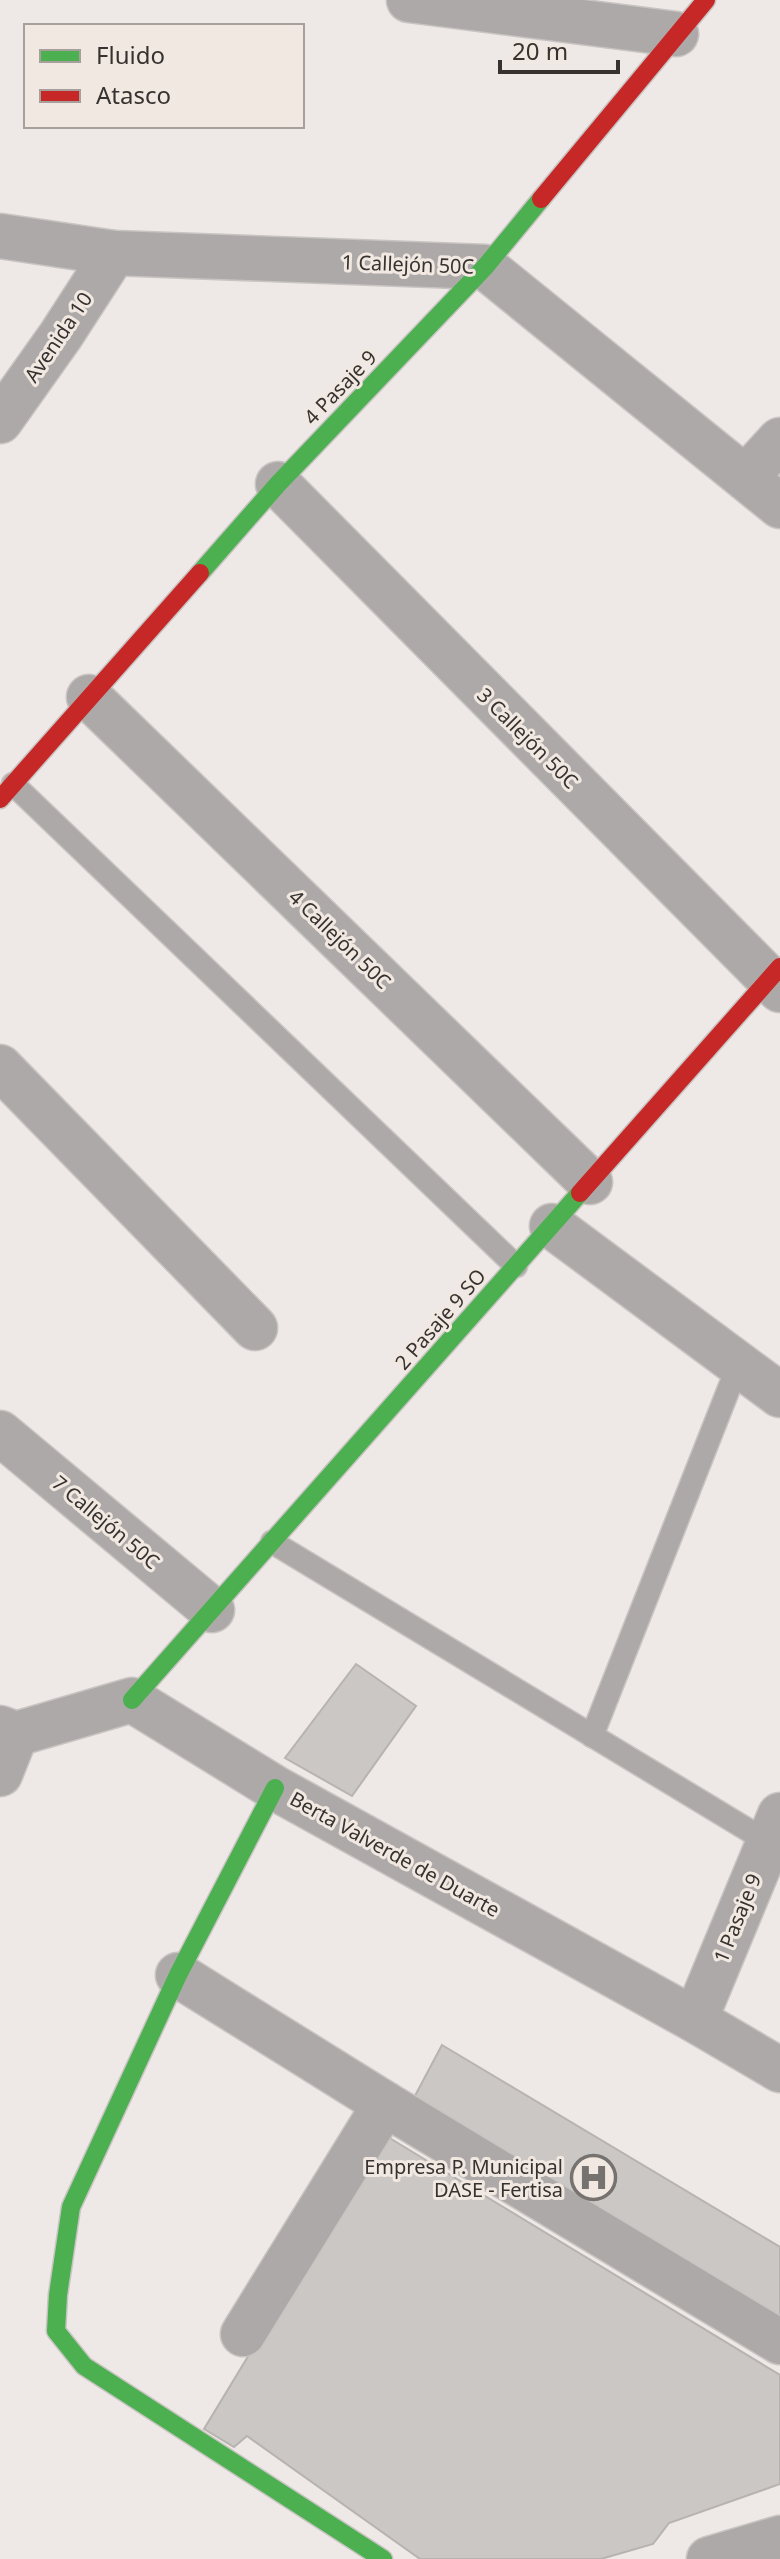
<svg xmlns="http://www.w3.org/2000/svg" width="780" height="2559" font-family="'Noto Sans',sans-serif">
  <rect width="100%" height="100%" fill="#eee9e6"/>
  <!-- building -->
  <g fill="#cbc7c4" stroke="#b6b3b0" stroke-width="2">
    <polygon points="356,1664 416,1706 352,1796 285,1758"/>
    <polygon points="442,2045 780,2247 780,2331 408,2109"/>
    <polygon points="383,2134 780,2375 780,2484 669,2523 653,2544 601,2559 420,2559 247,2436 234,2447 204,2429"/>
  </g>
  <g fill="none" stroke-linecap="round" stroke-linejoin="round">
    <defs>
      <g id="lane">
        <polyline points="13,784 516,1266"/>
        <polyline points="272,1542 768,1842"/>
        <polyline points="592,1736 739,1363"/>
      </g>
      <g id="street">
        <polyline points="409,0 676,34"/>
        <polyline points="0,236 114,253 485,267 780,506"/>
        <polyline points="0,421 61,335 114,253"/>
        <polyline points="746,477 780,440"/>
        <polyline points="278,484 780,990"/>
        <polyline points="89,697 590,1182"/>
        <polyline points="0,1067 255,1328"/>
        <polyline points="552,1226 780,1395"/>
        <polyline points="0,1433 212,1610"/>
        <polyline points="0,1728 16,1734 132,1700 275,1788 695,2020 780,2070"/>
        <polyline points="0,1774 16,1734"/>
        <polyline points="178,1975 385,2104 780,2342"/>
        <polyline points="695,2020 780,1815"/>
        <polyline points="243,2334 385,2104"/>
        <polyline points="709,2559 780,2538"/>
      </g>
      <g id="fast">
        <polyline points="200,573 278,484 485,267 541,199"/>
        <polyline points="132,1700 580,1193"/>
        <polyline points="275,1788 178,1975 71,2207 58,2295 56,2331 84,2366 383,2559"/>
      </g>
      <g id="jam">
        <polyline points="541,199 706,0"/>
        <polyline points="0,799 200,573"/>
        <polyline points="580,1193 780,967"/>
      </g>
    </defs>
    <!-- lane casing -->
    <use href="#lane" stroke="#c8c4c2" stroke-width="25"/>
    <!-- street casing -->
    <use href="#street" stroke="#c8c4c2" stroke-width="47"/>
    <!-- fast casing -->
    <use href="#fast" stroke="#c8c4c2" stroke-width="21"/>
    <!-- jam casing -->
    <use href="#jam" stroke="#c8c4c2" stroke-width="21"/>
    <!-- lane -->
    <use href="#lane" stroke="#aca9a8" stroke-width="22"/>
    <!-- street -->
    <use href="#street" stroke="#aca9a8" stroke-width="44"/>
    <!-- fast -->
    <use href="#fast" stroke="#4caf50" stroke-width="18"/>
    <!-- jam -->
    <use href="#jam" stroke="#c62828" stroke-width="18"/>
  </g>
  <!-- icons -->
  <defs>
    <symbol id="hospital-ring" viewBox="-11 -11 22 22"><circle r="9.5" fill="#f2e8e2" stroke="#767270" stroke-width="1.5"/><path d="M-5-5h3v3.5h4V-5h3V5h-3V1.5h-4V5h-3Z" fill="#767270"/></symbol>
  </defs>
  <g fill-rule="evenodd">
    <use href="#hospital-ring" x="568" y="2152" width="51" height="51"/>
  </g>
  <g text-anchor="middle" dominant-baseline="central" stroke-width="6" stroke-linejoin="round" paint-order="stroke">
    <!-- street labels -->
    <g font-size="20" fill="#363230" stroke="#f2e8e2">
      <text transform="translate(408 264) rotate(2)">1 Callejón 50C</text>
      <text transform="translate(58 337) rotate(-56)">Avenida 10</text>
      <text transform="translate(340 387) rotate(-46)">4 Pasaje 9</text>
      <text transform="translate(528 738) rotate(45)">3 Callejón 50C</text>
      <text transform="translate(340 939) rotate(44)">4 Callejón 50C</text>
      <text transform="translate(440 1319) rotate(-49)">2 Pasaje 9 SO</text>
      <text transform="translate(106 1522) rotate(40)">7 Callejón 50C</text>
      <text transform="translate(395 1854) rotate(29)">Berta Valverde de Duarte</text>
      <text transform="translate(737 1918) rotate(-68)">1 Pasaje 9</text>
    </g>
    <!-- poi labels -->
    <g font-size="20" fill="#363230" stroke="#f2e8e2" text-anchor="end">
      <text x="563" y="2166">Empresa P. Municipal<tspan x="563" dy="23">DASE - Fertisa</tspan></text>
    </g>
  </g>
  <!-- legend -->
  <rect x="24" y="24" width="280" height="104" fill="#f2e8e2" stroke="#a79f9b" stroke-width="2"/>
  <rect x="40" y="50" width="40" height="12" fill="#4caf50" stroke="#a79f9b" stroke-width="2"/>
  <text x="96" y="64" font-size="24" fill="#363230">Fluido</text>
  <rect x="40" y="90" width="40" height="12" fill="#c62828" stroke="#a79f9b" stroke-width="2"/>
  <text x="96" y="104" font-size="24" fill="#363230">Atasco</text>
  <!-- scale -->
  <path d="M500 60v12h118v-12" fill="none" stroke="#363230" stroke-width="4"/>
  <text x="512" y="60" font-size="24" fill="#363230" stroke="#f2e8e2" stroke-width="6" paint-order="stroke">20 m</text>
</svg>
